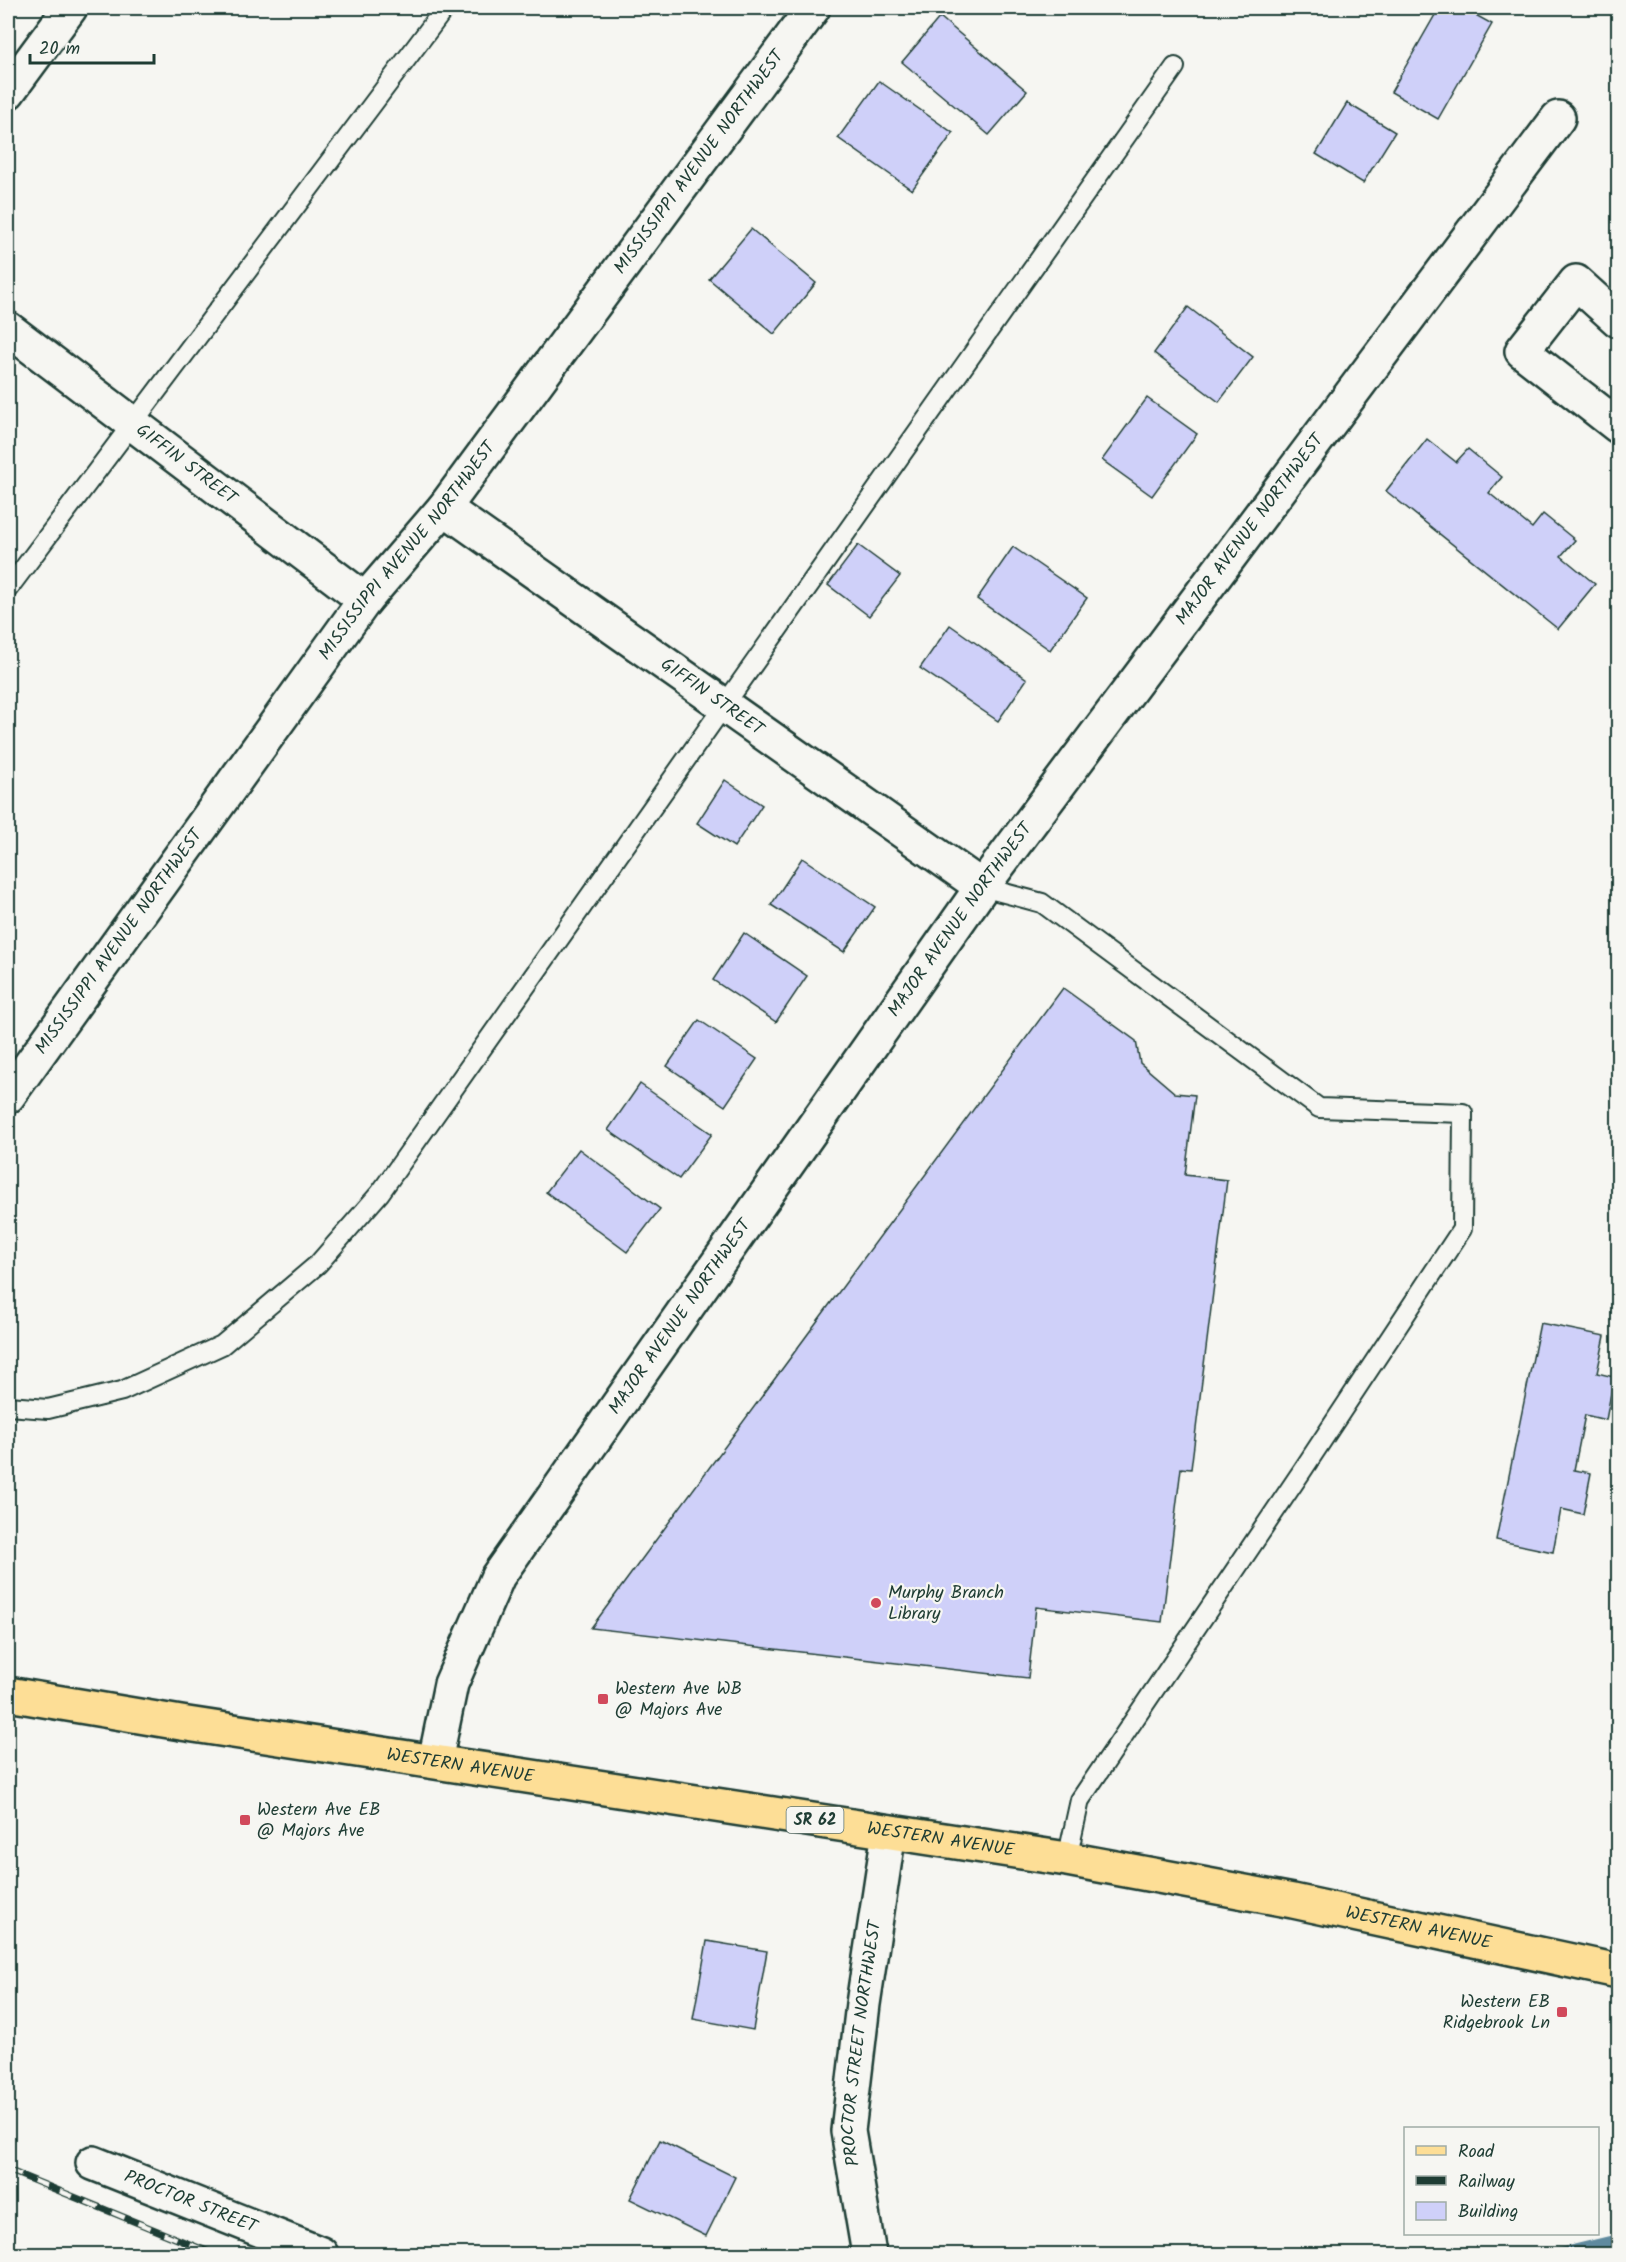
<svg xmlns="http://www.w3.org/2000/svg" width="1626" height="2262" font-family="Kalam,sans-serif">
  <rect width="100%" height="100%" fill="#f6f6f2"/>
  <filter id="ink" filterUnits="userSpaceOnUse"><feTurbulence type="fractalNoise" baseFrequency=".0167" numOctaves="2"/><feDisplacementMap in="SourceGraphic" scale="12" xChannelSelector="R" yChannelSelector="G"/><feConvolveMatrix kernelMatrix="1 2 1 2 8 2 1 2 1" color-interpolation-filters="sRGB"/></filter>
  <g filter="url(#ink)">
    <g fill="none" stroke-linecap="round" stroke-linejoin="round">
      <!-- stream -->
      <polyline stroke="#5f8a9f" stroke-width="12" points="1560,2254 1618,2240"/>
    </g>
    <!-- building -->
    <g fill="#cfd0f9" stroke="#1f3d34" stroke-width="1.5">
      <polygon points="1439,8 1463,8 1492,24 1438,119 1391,92"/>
      <polygon points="940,17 1027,91 989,135 902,62"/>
      <polygon points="879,81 953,133 912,190 838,138"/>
      <polygon points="1347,103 1395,132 1363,183 1316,154"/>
      <polygon points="751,229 816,283 774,334 709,279"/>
      <polygon points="1188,307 1253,357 1219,402 1154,353"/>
      <polygon points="1147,398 1197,434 1152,496 1102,460"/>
      <polygon points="1427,439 1456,462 1468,449 1502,477 1489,493 1532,528 1543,514 1575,540 1561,556 1595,584 1558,629 1386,491"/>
      <polygon points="858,545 900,576 869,616 828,585"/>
      <polygon points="1013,547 1087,598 1050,650 977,599"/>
      <polygon points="950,625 1027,679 998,721 920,668"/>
      <polygon points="725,780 762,805 734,847 697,823"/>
      <polygon points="802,858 875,907 844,952 771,905"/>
      <polygon points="744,933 807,976 776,1022 713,980"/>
      <polygon points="1063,988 1136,1041 1140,1063 1175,1093 1195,1095 1185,1175 1227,1180 1191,1469 1181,1468 1162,1622 1036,1607 1028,1678 591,1628"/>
      <polygon points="699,1020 757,1059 725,1106 667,1066"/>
      <polygon points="640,1084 712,1134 679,1179 608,1130"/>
      <polygon points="579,1149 660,1209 627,1252 546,1192"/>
      <polygon points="1540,1323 1605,1336 1597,1373 1614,1377 1606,1420 1585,1415 1574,1470 1591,1473 1583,1514 1561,1509 1553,1552 1496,1540"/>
      <polygon points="707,1941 767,1951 753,2030 693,2019"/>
      <polygon points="660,2140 735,2177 706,2236 630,2199"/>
    </g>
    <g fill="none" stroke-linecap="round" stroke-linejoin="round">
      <defs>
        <g id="service">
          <polyline points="8,589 445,8"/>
          <polyline points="982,887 1042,903 1319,1108 1463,1113 1462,1229 1302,1471 1080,1800 1067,1859"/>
          <polyline points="8,1406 48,1409 122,1391 222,1345 318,1264 380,1193 1175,67"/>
        </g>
        <g id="minor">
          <polyline points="1618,320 1576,282 1522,351 1618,426"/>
          <path id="s1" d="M8,329L365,600"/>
          <path id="s2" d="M444,508L982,887"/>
          <path id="s3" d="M8,1096L365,600L444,508L813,8"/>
          <path id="s4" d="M435,1761L451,1684L498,1576L982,887L1558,118"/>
          <path id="s5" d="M93,2163L321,2254"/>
          <path id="s6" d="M869,2254L848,2131L863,2004L889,1832"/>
        </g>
        <polyline id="tertiary" points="8,92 70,8"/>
        <g id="primary">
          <path id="s7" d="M8,1694L181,1723L1067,1859L1293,1901L1618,1971"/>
        </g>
      </defs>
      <!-- service casing -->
      <use href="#service" stroke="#1f3d34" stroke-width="22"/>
      <!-- minor casing -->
      <use href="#minor" stroke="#1f3d34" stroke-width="38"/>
      <!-- tertiary casing -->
      <use href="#tertiary" stroke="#1f3d34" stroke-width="38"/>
      <!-- primary casing -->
      <use href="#primary" stroke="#1f3d34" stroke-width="38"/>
      <!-- service -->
      <use href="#service" stroke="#f6f6f2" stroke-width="18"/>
      <!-- minor -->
      <use href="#minor" stroke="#f6f6f2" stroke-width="33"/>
      <!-- tertiary -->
      <use href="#tertiary" stroke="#f6f6f2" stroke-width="33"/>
      <!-- primary -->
      <use href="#primary" stroke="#fdde96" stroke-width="33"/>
      <defs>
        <polyline id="rail" points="8,2170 214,2254"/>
      </defs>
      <!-- rail casing -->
      <use href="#rail" stroke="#1f3d34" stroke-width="7"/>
      <!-- rail -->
      <use href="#rail" stroke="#f6f6f2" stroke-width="4.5" stroke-dasharray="14" stroke-linecap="butt"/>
    </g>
  </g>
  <!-- markers -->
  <g fill="#d1495b" stroke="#f6f6f2" stroke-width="2">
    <circle cx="876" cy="1603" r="6"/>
    <rect x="597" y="1693" width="12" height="12" rx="3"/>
    <rect x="239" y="1814" width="12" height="12" rx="3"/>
    <rect x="1556" y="2006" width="12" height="12" rx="3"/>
  </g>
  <g text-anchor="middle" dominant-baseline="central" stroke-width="4.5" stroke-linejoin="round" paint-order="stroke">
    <!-- shield labels -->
    <rect fill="#f6f6f2" stroke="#60746d" stroke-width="1.5" x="786.5" y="1807" width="57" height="26" rx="4.5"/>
    <g font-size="16" font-weight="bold" fill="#1f3d34">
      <text x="815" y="1820">SR 62</text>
    </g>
    <!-- street labels -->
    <g font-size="18" fill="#1f3d34" stroke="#f6f6f2">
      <text stroke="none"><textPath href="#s3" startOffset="1162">MISSISSIPPI AVENUE NORTHWEST</textPath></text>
      <text stroke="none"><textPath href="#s1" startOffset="224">GIFFIN STREET</textPath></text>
      <text stroke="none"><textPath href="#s4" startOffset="1485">MAJOR AVENUE NORTHWEST</textPath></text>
      <text stroke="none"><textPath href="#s3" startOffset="676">MISSISSIPPI AVENUE NORTHWEST</textPath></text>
      <text stroke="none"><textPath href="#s2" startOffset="328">GIFFIN STREET</textPath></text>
      <text stroke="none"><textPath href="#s4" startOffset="999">MAJOR AVENUE NORTHWEST</textPath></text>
      <text stroke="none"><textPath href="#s3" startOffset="190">MISSISSIPPI AVENUE NORTHWEST</textPath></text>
      <text stroke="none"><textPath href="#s4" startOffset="513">MAJOR AVENUE NORTHWEST</textPath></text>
      <text stroke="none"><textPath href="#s7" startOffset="458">WESTERN AVENUE</textPath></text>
      <text stroke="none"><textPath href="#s7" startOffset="944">WESTERN AVENUE</textPath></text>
      <text stroke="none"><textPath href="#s7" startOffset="1430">WESTERN AVENUE</textPath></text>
      <text stroke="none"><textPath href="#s6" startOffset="213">PROCTOR STREET NORTHWEST</textPath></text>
      <text stroke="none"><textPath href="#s5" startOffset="105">PROCTOR STREET</textPath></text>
    </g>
    <!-- poi labels -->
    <g font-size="18" fill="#1f3d34" stroke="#f6f6f2" text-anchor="start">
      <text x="888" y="1593">Murphy Branch<tspan x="888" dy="21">Library</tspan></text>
      <text x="615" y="1689">Western Ave WB<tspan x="615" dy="21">@ Majors Ave</tspan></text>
      <text x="257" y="1810">Western Ave EB<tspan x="257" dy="21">@ Majors Ave</tspan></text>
      <text x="1550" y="2002" text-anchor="end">Western EB<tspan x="1550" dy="21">Ridgebrook Ln</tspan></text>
    </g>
  </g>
  <!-- margin -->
  <rect width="1626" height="2262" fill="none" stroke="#f6f6f2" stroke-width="30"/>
  <rect x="15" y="15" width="1596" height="2232" fill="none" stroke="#1f3d34" stroke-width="2" filter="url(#ink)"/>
  <!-- legend -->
  <rect x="1404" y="2127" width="195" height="108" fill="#f6f6f2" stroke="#a0aca6" stroke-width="1.5"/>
  <rect x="1416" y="2146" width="30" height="9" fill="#fdde96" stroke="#a0aca6" stroke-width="1.5"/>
  <text x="1458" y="2157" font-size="18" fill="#1f3d34">Road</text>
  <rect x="1416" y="2176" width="30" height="9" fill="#1f3d34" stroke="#a0aca6" stroke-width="1.5"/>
  <text x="1458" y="2187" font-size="18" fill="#1f3d34">Railway</text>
  <rect x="1416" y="2202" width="30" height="18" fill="#cfd0f9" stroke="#a0aca6" stroke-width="1.5"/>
  <text x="1458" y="2217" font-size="18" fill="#1f3d34">Building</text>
  <!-- scale -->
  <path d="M30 54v9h124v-9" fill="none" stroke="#1f3d34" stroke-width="3"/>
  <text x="39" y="54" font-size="18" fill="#1f3d34" stroke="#f6f6f2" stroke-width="4.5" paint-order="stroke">20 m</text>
</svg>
